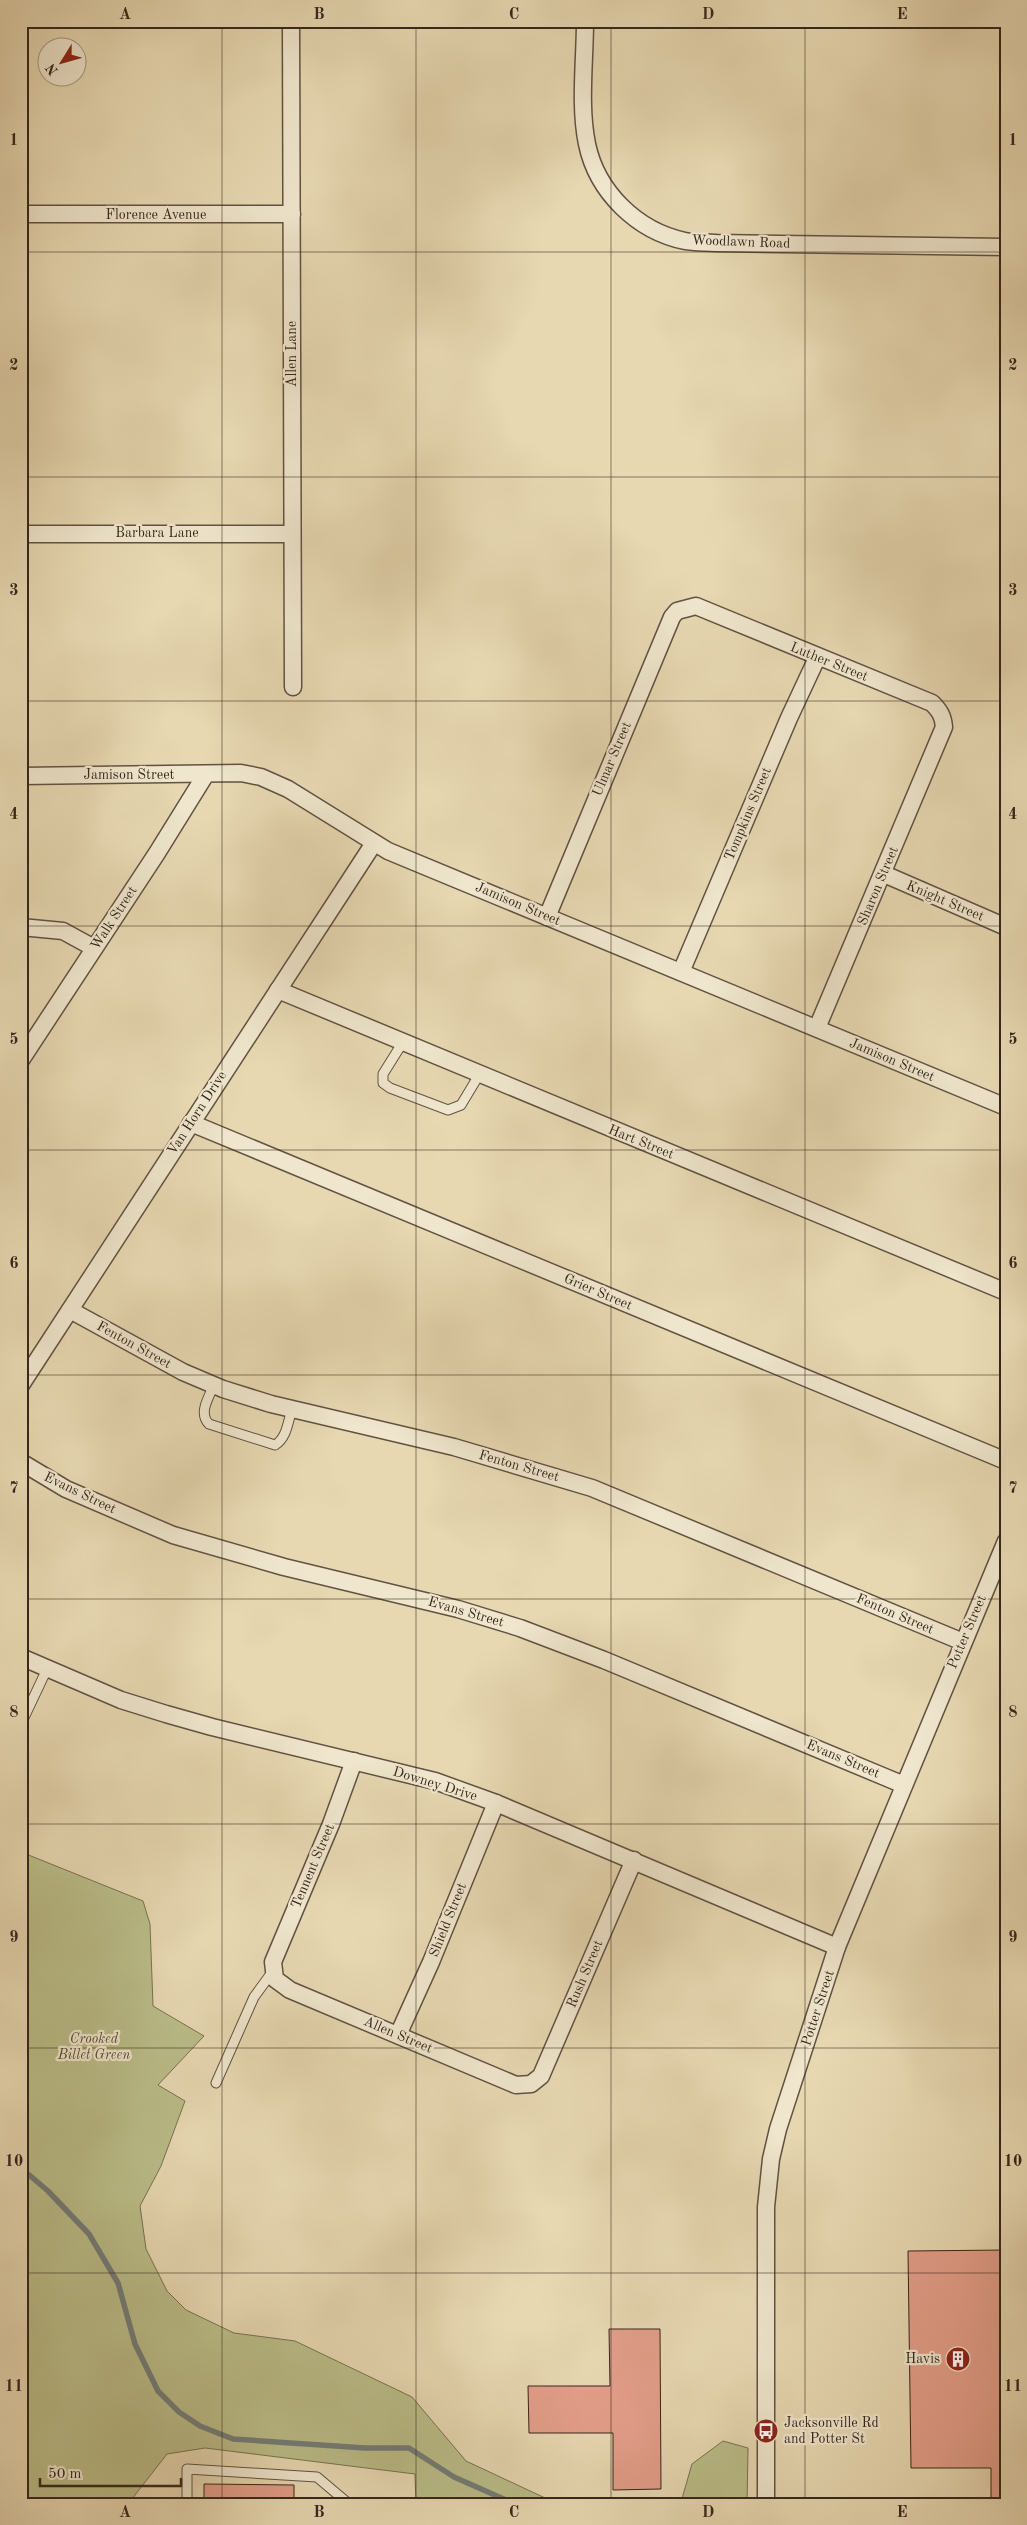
<svg xmlns="http://www.w3.org/2000/svg" width="1027" height="2525" font-family="'Old Standard TT',serif">
  <rect width="100%" height="100%" fill="#e7d8b2"/>
  <filter id="stains"><feTurbulence type="fractalNoise" baseFrequency=".004" numOctaves="4"/><feColorMatrix values="0 0 0 0 .2 0 0 0 0 .09 0 0 0 0 .02 0 0 0 .5 -.17"/></filter>
  <radialGradient id="worn" r=".72"><stop offset=".6" stop-color="#630" stop-opacity="0"/><stop offset="1" stop-color="#630" stop-opacity=".3"/></radialGradient>
  <!-- green -->
  <g fill="#babd89" stroke="#787252">
    <polygon points="21,1852 143,1901 150,1924 153,2006 204,2036 158,2085 185,2101 161,2166 140,2206 146,2249 167,2291 186,2310 234,2333 295,2341 412,2397 466,2461 558,2504 416,2504 415,2474 205,2448 167,2454 128,2504 21,2504"/>
    <polygon points="723,2441 748,2448 747,2504 677,2504 681,2502 692,2464"/>
  </g>
  <g fill="none" stroke-linecap="round" stroke-linejoin="round">
    <!-- stream -->
    <polyline stroke="#737d79" stroke-width="5.5" points="21,2168 48,2191 89,2234 118,2283 135,2344 158,2391 179,2412 200,2426 233,2439 365,2448 409,2448 454,2477 515,2504"/>
  </g>
  <!-- building -->
  <g fill="#e39e8a" stroke="#36261c">
    <polygon points="1006,2250 1006,2504 991,2504 991,2468 911,2468 908,2251"/>
    <polygon points="609,2329 660,2329 661,2489 613,2490 613,2433 529,2433 528,2386 610,2386"/>
    <polygon points="204,2484 294,2485 294,2504 204,2504"/>
  </g>
  <g fill="none" stroke-linecap="round" stroke-linejoin="round">
    <defs>
      <g id="service">
        <polyline points="403,1042 383,1074 383,1083 390,1088 448,1110 461,1105 479,1075"/>
        <path d="M214,1385C209,1397 198,1413 209,1424L275,1445C287,1438 288,1421 292,1409"/>
        <polyline points="21,1724 47,1669"/>
        <polyline points="216,2083 254,1997 273,1971"/>
        <polyline points="187,2504 187,2469 317,2477 349,2504"/>
      </g>
      <g id="minor">
        <polyline points="291,21 293,687"/>
        <path d="M585,21C585,61 579,105 587,144C597,192 637,231 685,241C695,243 706,242 716,243L1006,247"/>
        <polyline points="21,214 292,214"/>
        <polyline points="21,534 292,534"/>
        <polyline points="21,776 241,773 261,777 288,789 388,851 1006,1107"/>
        <polyline points="884,874 1006,927"/>
        <path d="M547,917L672,617L677,611L696,606L932,703C940,711 943,716 944,727L817,1028"/>
        <polyline points="21,927 63,931 94,948"/>
        <polyline points="681,972 789,718 817,658"/>
        <polyline points="278,990 1006,1292"/>
        <polyline points="21,1060 157,853 206,774"/>
        <polyline points="191,1123 1006,1461"/>
        <polyline points="70,1310 183,1372 223,1389 271,1404 454,1447 592,1488 963,1642"/>
        <polyline points="21,1385 374,843"/>
        <polyline points="21,1462 66,1489 173,1535 284,1567 458,1609 520,1628 604,1660 904,1785"/>
        <polyline points="21,1657 121,1700 166,1714 212,1727 435,1781 496,1803 837,1947"/>
        <polyline points="354,1761 331,1824 273,1962 275,1979 290,1990 516,2085 531,2084 541,2076 634,1860"/>
        <polyline points="398,2035 431,1962 496,1803"/>
        <polyline points="766,2504 766,2207 771,2159 778,2129 837,1947 1006,1541"/>
      </g>
    </defs>
    <!-- service casing -->
    <use href="#service" stroke="#625242" stroke-width="11"/>
    <!-- minor casing -->
    <use href="#minor" stroke="#625242" stroke-width="19"/>
    <!-- service -->
    <use href="#service" stroke="#efe6cd" stroke-width="9"/>
    <!-- minor -->
    <use href="#minor" stroke="#efe6cd" stroke-width="16"/>
  </g>
  <!-- grid -->
  <path fill="none" stroke="#36261c" stroke-width="1" stroke-opacity="0.55" d="M222,21V2504M416,21V2504M611,21V2504M805,21V2504M21,252H1006M21,477H1006M21,701H1006M21,926H1006M21,1150H1006M21,1375H1006M21,1599H1006M21,1824H1006M21,2048H1006M21,2273H1006"/>
  <!-- icons -->
  <defs>
    <symbol id="building-disc" viewBox="-11 -11 22 22"><circle r="9.5" fill="#8f2418" stroke="#efe6cd"/><path d="M-4-6H4V6H1V3H-1V6H-4ZM-2.5-4.3h1.7v1.8h-1.7ZM.8-4.3h1.7v1.8H.8ZM-2.5-1h1.7V.8h-1.7ZM.8-1h1.7V.8H.8Z" fill="#fff"/></symbol>
    <symbol id="bus-disc" viewBox="-11 -11 22 22"><circle r="9.5" fill="#8f2418" stroke="#efe6cd"/><path d="M-5-6H5V4H4V6H2V4H-2V6H-4V4H-5ZM-3.5-4V0h7V-4ZM-3.5 1.2v1.5H-2V1.2ZM2 1.2v1.5H3.5V1.2Z" fill="#fff"/></symbol>
  </defs>
  <g fill-rule="evenodd">
    <use href="#building-disc" x="944" y="2345" width="28" height="28"/>
    <use href="#bus-disc" x="752" y="2417" width="28" height="28"/>
  </g>
  <g text-anchor="middle" dominant-baseline="central" stroke-width="4.5" stroke-linejoin="round" paint-order="stroke">
    <!-- street labels -->
    <g font-size="14" fill="#36261c" stroke="#efe6cd">
      <text x="156" y="215">Florence Avenue</text>
      <text transform="translate(741 242) rotate(2)">Woodlawn Road</text>
      <text transform="translate(292 354) rotate(-90)">Allen Lane</text>
      <text x="157" y="533">Barbara Lane</text>
      <text transform="translate(829 662) rotate(22)">Luther Street</text>
      <text transform="translate(612 759) rotate(-67)">Ulmar Street</text>
      <text x="129" y="775">Jamison Street</text>
      <text transform="translate(748 814) rotate(-67)">Tompkins Street</text>
      <text transform="translate(878 886) rotate(-67)">Sharon Street</text>
      <text transform="translate(945 901) rotate(23)">Knight Street</text>
      <text transform="translate(518 904) rotate(23)">Jamison Street</text>
      <text transform="translate(114 918) rotate(-57)">Walk Street</text>
      <text transform="translate(892 1060) rotate(23)">Jamison Street</text>
      <text transform="translate(197 1113) rotate(-57)">Van Horn Drive</text>
      <text transform="translate(641 1142) rotate(22)">Hart Street</text>
      <text transform="translate(598 1292) rotate(23)">Grier Street</text>
      <text transform="translate(134 1345) rotate(29)">Fenton Street</text>
      <text transform="translate(519 1466) rotate(16)">Fenton Street</text>
      <text transform="translate(80 1493) rotate(26)">Evans Street</text>
      <text transform="translate(466 1612) rotate(16)">Evans Street</text>
      <text transform="translate(895 1614) rotate(23)">Fenton Street</text>
      <text transform="translate(967 1632) rotate(-67)">Potter Street</text>
      <text transform="translate(843 1759) rotate(23)">Evans Street</text>
      <text transform="translate(435 1784) rotate(17)">Downey Drive</text>
      <text transform="translate(313 1866) rotate(-67)">Tennent Street</text>
      <text transform="translate(448 1920) rotate(-68)">Shield Street</text>
      <text transform="translate(585 1974) rotate(-67)">Rush Street</text>
      <text transform="translate(818 2008) rotate(-72)">Potter Street</text>
      <text transform="translate(398 2035) rotate(23)">Allen Street</text>
    </g>
    <!-- park labels -->
    <g font-size="14" font-style="italic" fill="#574c37" stroke="#efe6cd">
      <text x="94" y="2039">Crooked<tspan x="94" dy="16">Billet Green</tspan></text>
    </g>
    <!-- poi labels -->
    <g font-size="14" fill="#36261c" stroke="#efe6cd" text-anchor="end">
      <text x="940" y="2359">Havis</text>
      <text x="784" y="2423" text-anchor="start">Jacksonville Rd<tspan x="784" dy="16">and Potter St</tspan></text>
    </g>
  </g>
  <!-- margin -->
  <rect width="1027" height="2525" fill="none" stroke="#e7d8b2" stroke-width="55"/>
  <!-- north arrow -->
  <g transform="translate(62 62) rotate(233)"><circle r="24" fill="#efe6cd" stroke="#a59986"/>
  <path d="M0-4L9 19L0 12L-9 19Z" fill="#8f2418"/>
  <text y="-8" font-size="14" font-weight="bold" text-anchor="middle" fill="#36261c">N</text>
  </g>
  <!-- scale -->
  <path d="M40 2478v8h141v-8" fill="none" stroke="#36261c" stroke-width="2.5"/>
  <text x="48" y="2478" font-size="15" fill="#36261c" stroke="#efe6cd" stroke-width="4" paint-order="stroke">50 m</text>
  <rect x="28" y="28" width="972" height="2470" fill="none" stroke="#36261c" stroke-width="2"/>
  <g font-size="16" text-anchor="middle" font-weight="bold" fill="#36261c">
    <text x="125" y="19">A</text>
    <text x="319" y="19">B</text>
    <text x="514" y="19">C</text>
    <text x="708" y="19">D</text>
    <text x="902" y="19">E</text>
    <text x="14" y="145">1</text>
    <text x="1013" y="145">1</text>
    <text x="14" y="370">2</text>
    <text x="1013" y="370">2</text>
    <text x="14" y="595">3</text>
    <text x="1013" y="595">3</text>
    <text x="14" y="819">4</text>
    <text x="1013" y="819">4</text>
    <text x="14" y="1044">5</text>
    <text x="1013" y="1044">5</text>
    <text x="14" y="1268">6</text>
    <text x="1013" y="1268">6</text>
    <text x="14" y="1493">7</text>
    <text x="1013" y="1493">7</text>
    <text x="14" y="1717">8</text>
    <text x="1013" y="1717">8</text>
    <text x="14" y="1942">9</text>
    <text x="1013" y="1942">9</text>
    <text x="14" y="2166">10</text>
    <text x="1013" y="2166">10</text>
    <text x="14" y="2391">11</text>
    <text x="1013" y="2391">11</text>
    <text x="125" y="2517">A</text>
    <text x="319" y="2517">B</text>
    <text x="514" y="2517">C</text>
    <text x="708" y="2517">D</text>
    <text x="902" y="2517">E</text>
  </g>
  <rect width="100%" height="100%" filter="url(#stains)"/>
  <rect width="100%" height="100%" fill="url(#worn)"/>
</svg>
